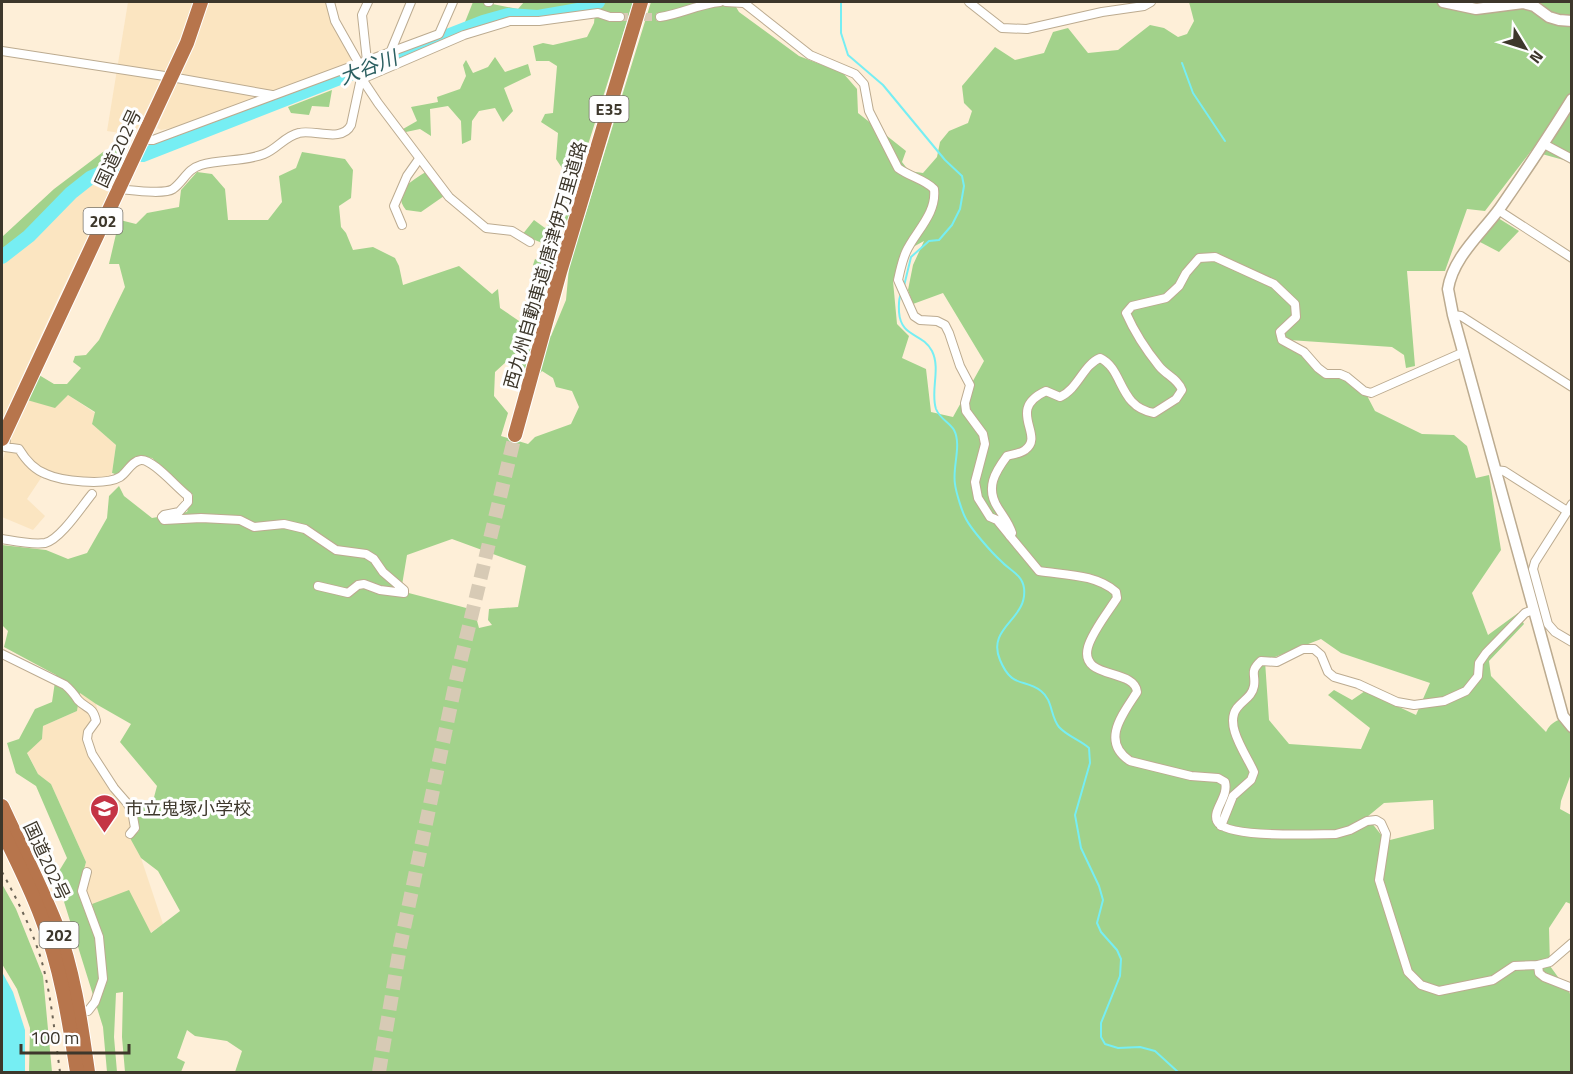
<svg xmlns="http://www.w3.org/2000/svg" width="1573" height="1074" font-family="'Titillium Web','Noto Sans JP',sans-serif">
  <rect width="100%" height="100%" fill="#feefd8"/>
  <!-- built -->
  <g fill="#fbe5c1">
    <polygon points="128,2 194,2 181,39 134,135 107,131"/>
    <polygon points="206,2 326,2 332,21 353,62 187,125 161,130 157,128 193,45"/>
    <polygon points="118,174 58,298 2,420 2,265 36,237 86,187 100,178"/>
    <polygon points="68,395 95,413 92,424 116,445 112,473 107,480 61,476 45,472 27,499 45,516 33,530 2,517 2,463 9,438 27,400 40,403"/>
    <polygon points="80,692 96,704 100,721 89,738 99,759 134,807 139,831 131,838 141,858 163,924 150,933 124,977 96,940 78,892 86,862 51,784 38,774 27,752 42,739 43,726 77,711"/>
  </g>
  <!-- green -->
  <g fill="#a2d28b" fill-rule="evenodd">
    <polygon points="473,2 482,2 518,9 524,2 593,2 540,13 518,9 463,27"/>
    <path d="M596,2H633L569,205L570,215L584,219L651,2H733L739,12L799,56L843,73L857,89L858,113L906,151L902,162L909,171L923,173L937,157L940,142L949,131L968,123L972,111L964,103L962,86L995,47L1015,60L1044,53L1053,32L1068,28L1088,53L1118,50L1150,25L1164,28L1178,37L1187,34L1194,21L1189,2H1571V162L1531,151L1485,211L1467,209L1445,271H1407L1415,366L1406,368L1404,355L1392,347L1289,340L1322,369H1340L1363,388L1375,411L1422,434L1454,435L1467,446L1476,478L1489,475L1501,550L1472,593L1488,635L1518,613L1524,624L1489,661L1491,676L1546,732C1551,721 1560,719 1571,716V774L1561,801L1560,809L1571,815V904L1566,902L1549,928L1550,966L1571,995V1072H235L242,1051L227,1041L195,1036L187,1030L177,1058L185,1062L181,1072H125L122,1037L123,992L116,993L114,1037L117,1072H107L103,1027L56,876L67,858L36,786L16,773L7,743L19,739L35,709L52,702L56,675L4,647L8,631L2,625V545L46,550L68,559L87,553L107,518L109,496L119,486L124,496L152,518L187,512L193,495L152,458L137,456L118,475L112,473L116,445L92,424L95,412L68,395L55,408L27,400L39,375L54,384H67L81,368L73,362L75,356L86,355L99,340L125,287L119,264H109L116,234L111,231L116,219L136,224L147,213L179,207L181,190L197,172L212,174L225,189L228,220H268L282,202L279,176L296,168L302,152L345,159L353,170L351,198L339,206L341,227L346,233L353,250L373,247L395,258L399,266L403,285L459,266L492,294L498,289L500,308L519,321L525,330L536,323L528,314L542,272L533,265L535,259L553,267L537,323L538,332L551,336L566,300L569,267L559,262L576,233L566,226L550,246L522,235L534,220L545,228L569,205L561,197L564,171L556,159L558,133L541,122L545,114L553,113L557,66L549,61H536L533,46L543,43L553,45L587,37L594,23ZM924,241L913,265L908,290L913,304L943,293L984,361L953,417L931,412L926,369L902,358L909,336L897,324L893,281L902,253ZM521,348L518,356L526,373L538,376L542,371L553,378L556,387L572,391L579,407L571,424L535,437L528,444L501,436L508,413L494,396L495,372ZM452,539L526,566L518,607L489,609L488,620L492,625L479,628L474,610L401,591L407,555ZM1321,639L1341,653L1430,683L1416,715L1365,691L1352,700L1334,690L1328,695L1370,728L1361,749L1289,744L1269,720L1265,661ZM80,693L96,704L131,724L120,742L157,786L153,801L134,807L139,831L130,838L141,858L158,871L180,911L151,933L129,890L92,904L104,949L96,940L78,892L86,862L51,784L38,774L27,753L42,739L43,726L77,711ZM1433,800L1434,829L1386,841L1367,817L1384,803Z"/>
    <polygon points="495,57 505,72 528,64 531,75 504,88 513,111 503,122 495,108 479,111 472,121 471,140 462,144 461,121 448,106 430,109 431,136 420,129 406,132 403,129 417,121 411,107 438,102 437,97 460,89 466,76 463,65 466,60 473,73 488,67"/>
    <polygon points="332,90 329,107 312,106 309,115 291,113 288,107"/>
    <polygon points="130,144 121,159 87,174 27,232 2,253 2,237 54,189 103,152"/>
    <path d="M427,171L444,196L421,212L406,210C391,191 412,181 427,171Z"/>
    <polygon points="1498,218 1519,231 1499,252 1480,242"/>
    <polygon points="2,884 16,909 43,976 52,1072 29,1072 30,1028 17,989 2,964"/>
  </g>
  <!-- water -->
  <polygon fill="#76eef3" points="2,972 13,992 25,1030 25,1072 2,1072"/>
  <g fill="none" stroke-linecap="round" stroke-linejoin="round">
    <!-- stream -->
    <g stroke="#76eef3" stroke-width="2">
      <polyline points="841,2 841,33 848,55 883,85 945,160 962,176 964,186 960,209 952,225 939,240 929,241 911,257 904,286"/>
      <polyline points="1182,63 1193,93 1225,141"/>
      <path d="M901,294C898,300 899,305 899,312C901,338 922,332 932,351C941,369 930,391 936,409C940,419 949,422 954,430C962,445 952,468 955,484C956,492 962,512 966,519C971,529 992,553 1001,561C1009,570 1022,574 1024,588C1028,620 986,627 1000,660C1012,689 1024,678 1041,691C1053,700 1050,716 1059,727C1067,736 1080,740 1089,748L1090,763L1075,815L1081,848L1099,886L1103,900L1097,923L1101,932L1117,950L1121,959L1120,976L1101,1023V1037L1105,1044L1118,1048L1140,1047L1155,1051L1178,1072"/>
    </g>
    <!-- river -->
    <g stroke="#76eef3" stroke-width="14">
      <polyline points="143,155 483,22 508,15 538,17 584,9 598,2"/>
      <polyline points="2,257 29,236 71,193 90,178 119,165"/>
    </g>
    <!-- street-tunnel -->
    <polyline stroke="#d7cab5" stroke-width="8" stroke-dasharray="8 4" stroke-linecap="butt" points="620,17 660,17"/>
    <!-- highway-tunnel -->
    <polyline stroke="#d7cab5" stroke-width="14" stroke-dasharray="14 7" stroke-linecap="butt" points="379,1072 400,947 457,676 515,435"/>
    <defs>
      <g id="street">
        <polyline points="330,2 335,21 357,60 357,68 362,79 464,35 510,21 539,21 598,13 610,17 620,17"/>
        <polyline points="488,2 489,2"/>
        <polyline points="726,2 743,3"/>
        <path d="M743,2L810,55L855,74L864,84L869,111L898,168C910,177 924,179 934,189C937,214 915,232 906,252C902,261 900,271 898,280L914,316L920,320L937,321L945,325L949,333L960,366L970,385L965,403L966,411L983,434L985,444L975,482L978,498L990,517L997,520L1010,536L1012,533C1009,523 1003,516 998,508C985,488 995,472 1007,456C1012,454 1020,454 1025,450C1046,435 1005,410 1046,391L1060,397C1078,389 1083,365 1100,358C1124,369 1118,407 1154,413L1176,399L1182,390C1178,379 1166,375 1159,366C1146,350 1134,331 1126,313L1132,306L1166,298L1179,286L1186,273L1199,258L1215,257L1274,284L1295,304L1296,317L1280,332L1282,340L1304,352L1318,368L1326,374H1340L1347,377L1364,391L1371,393L1464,352"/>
        <polyline points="969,2 1002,28 1027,29 1102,12 1144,6 1151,2"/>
        <path d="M660,17C681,14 699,4 720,2"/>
        <polyline points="2,51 171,77 272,95"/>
        <polyline points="390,53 411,2"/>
        <polyline points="367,61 362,15 368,2"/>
        <polyline points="362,79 378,103 449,197 486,228 512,231 530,242"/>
        <polyline points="142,140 153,140 439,34 453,2"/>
        <polyline points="1544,144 1572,159"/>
        <path d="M118,189C131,190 164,195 173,189C184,181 187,169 201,165C221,159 244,162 264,154C277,149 285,136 299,133C314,129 342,143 351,125L360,83L362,79"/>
        <polyline points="1498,210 1572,258"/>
        <polyline points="402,225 394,206 407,176 419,159"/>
        <polyline points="1453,315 1461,316 1572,387"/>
        <path d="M4,436L6,439L5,447L19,449C25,459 35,470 46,474C61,481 105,486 120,477C127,473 131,461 141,460C153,459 177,488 188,496V502L179,512L164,515L162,517L164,520L201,518L240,520L254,527L284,524L305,529L336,550L366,554L374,559L383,572L404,590V593L380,590L364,584L358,585L348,593L318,586"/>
        <polyline points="1495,470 1504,471 1567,511"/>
        <polyline points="1572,504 1535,562 1533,569 1548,624 1555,632 1572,642"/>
        <path d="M1010,536L1039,571C1064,575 1096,574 1116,592L1117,598C1108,612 1092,632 1088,647C1079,680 1135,668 1137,692C1123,714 1100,741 1130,761L1191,776L1218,778L1225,782C1229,797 1212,810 1217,821C1225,839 1316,834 1336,834L1350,830L1367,821L1376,820L1381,823L1386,834L1379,880L1408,972L1421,985L1439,991L1493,980L1514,966L1538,965L1550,962L1572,943"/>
        <path d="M2,539C14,541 32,545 45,543C60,540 82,506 92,494"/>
        <path d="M2,654L65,685C71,690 74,694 78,700C86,709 93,706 96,721L88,732L87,739L92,754L114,788L127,803L132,811L135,828L130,834"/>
        <path d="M1221,826L1233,796L1251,780L1254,772C1246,754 1224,725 1237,708C1243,700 1252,697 1254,686C1256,674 1249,672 1261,661L1277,662L1303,649H1314L1321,655L1328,672L1334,677L1358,684L1397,702L1414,705L1444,701L1466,691L1478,676L1479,663L1486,653L1525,613L1533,610"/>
        <polyline points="87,872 82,891 99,937 103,979 95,1002 88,1011"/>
        <polyline points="1538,965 1539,973 1544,977 1572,988"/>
      </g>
      <g id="secondary">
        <polyline points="1443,2 1476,9 1523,3 1534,6 1549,17 1559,20 1572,21"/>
        <path d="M1572,99C1549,136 1525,172 1500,208C1482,233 1453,257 1448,289L1453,315L1563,716L1572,727"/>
      </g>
      <g id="highway">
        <polyline points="515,435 560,272 641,2"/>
        <polyline points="2,439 187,43 201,2"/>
        <path d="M2,806C20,845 40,884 56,924C74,971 81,1023 88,1072"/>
        <path d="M2,831C16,859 31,889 42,919C61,968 69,1021 77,1072"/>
      </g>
    </defs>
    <!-- street casing -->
    <use href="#street" stroke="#bcab90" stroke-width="10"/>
    <!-- secondary casing -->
    <use href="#secondary" stroke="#bcab90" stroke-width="13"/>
    <!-- highway casing -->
    <use href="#highway" stroke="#fff" stroke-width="16"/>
    <!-- street -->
    <use href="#street" stroke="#fff" stroke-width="8"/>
    <!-- secondary -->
    <use href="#secondary" stroke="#fff" stroke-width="10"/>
    <!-- highway -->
    <use href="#highway" stroke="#b7754c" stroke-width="14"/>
    <!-- rail -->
    <path stroke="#6e6657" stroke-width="2" stroke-dasharray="3 6" stroke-linecap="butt" d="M2,872C18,901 34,933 43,966C52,1001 55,1037 60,1072"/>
  </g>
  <!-- icons -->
  <defs>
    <symbol id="school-pin" viewBox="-11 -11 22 30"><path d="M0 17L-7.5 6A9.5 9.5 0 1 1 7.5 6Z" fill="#c43445" stroke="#fefefe"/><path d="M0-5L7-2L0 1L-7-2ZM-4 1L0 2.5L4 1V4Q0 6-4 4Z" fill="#fff"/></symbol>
  </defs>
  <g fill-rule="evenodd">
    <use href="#school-pin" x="88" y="792" width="33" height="45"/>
  </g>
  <g text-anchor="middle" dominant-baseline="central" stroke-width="6" stroke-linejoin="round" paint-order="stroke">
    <!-- shield labels -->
    <g fill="#fefefe" stroke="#77736a" stroke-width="1.5">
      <rect x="589.5" y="96" width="39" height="26" rx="4.5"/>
      <rect x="83.5" y="208" width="39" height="26" rx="4.5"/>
      <rect x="39.5" y="922" width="39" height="26" rx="4.5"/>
    </g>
    <g font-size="16" font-weight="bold" fill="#3d372b">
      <text x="609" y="109">E35</text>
      <text x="103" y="221">202</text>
      <text x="59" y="935">202</text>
    </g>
    <!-- street labels -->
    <g font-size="18" fill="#3d372b" stroke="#fefefe">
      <text transform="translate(118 148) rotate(-65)">国道202号</text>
      <text transform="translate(545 265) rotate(-74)">西九州自動車道;唐津伊万里道路</text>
      <text transform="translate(47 861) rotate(65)">国道202号</text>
    </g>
    <!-- poi labels -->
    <g font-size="18" fill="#3d372b" stroke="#fefefe" text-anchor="start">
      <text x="125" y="808">市立鬼塚小学校</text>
    </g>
    <!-- water labels -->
    <g font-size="20" font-style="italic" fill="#2b5f61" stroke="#fefefe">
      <text transform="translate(368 67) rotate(-21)">大谷川</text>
    </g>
  </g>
  <!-- border -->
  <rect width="1573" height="1074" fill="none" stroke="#3d372b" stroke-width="6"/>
  <!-- north arrow -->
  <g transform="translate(1525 48) rotate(128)" stroke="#fefefe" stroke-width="4.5" paint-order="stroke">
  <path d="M0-4.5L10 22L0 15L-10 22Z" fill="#3d372b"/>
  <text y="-9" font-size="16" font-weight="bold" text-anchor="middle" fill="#3d372b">N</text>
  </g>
  <!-- scale -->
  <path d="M21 1044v9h108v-9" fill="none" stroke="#3d372b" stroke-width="3"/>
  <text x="30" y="1044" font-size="18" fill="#3d372b" stroke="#fefefe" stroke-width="4.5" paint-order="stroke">100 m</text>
</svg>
